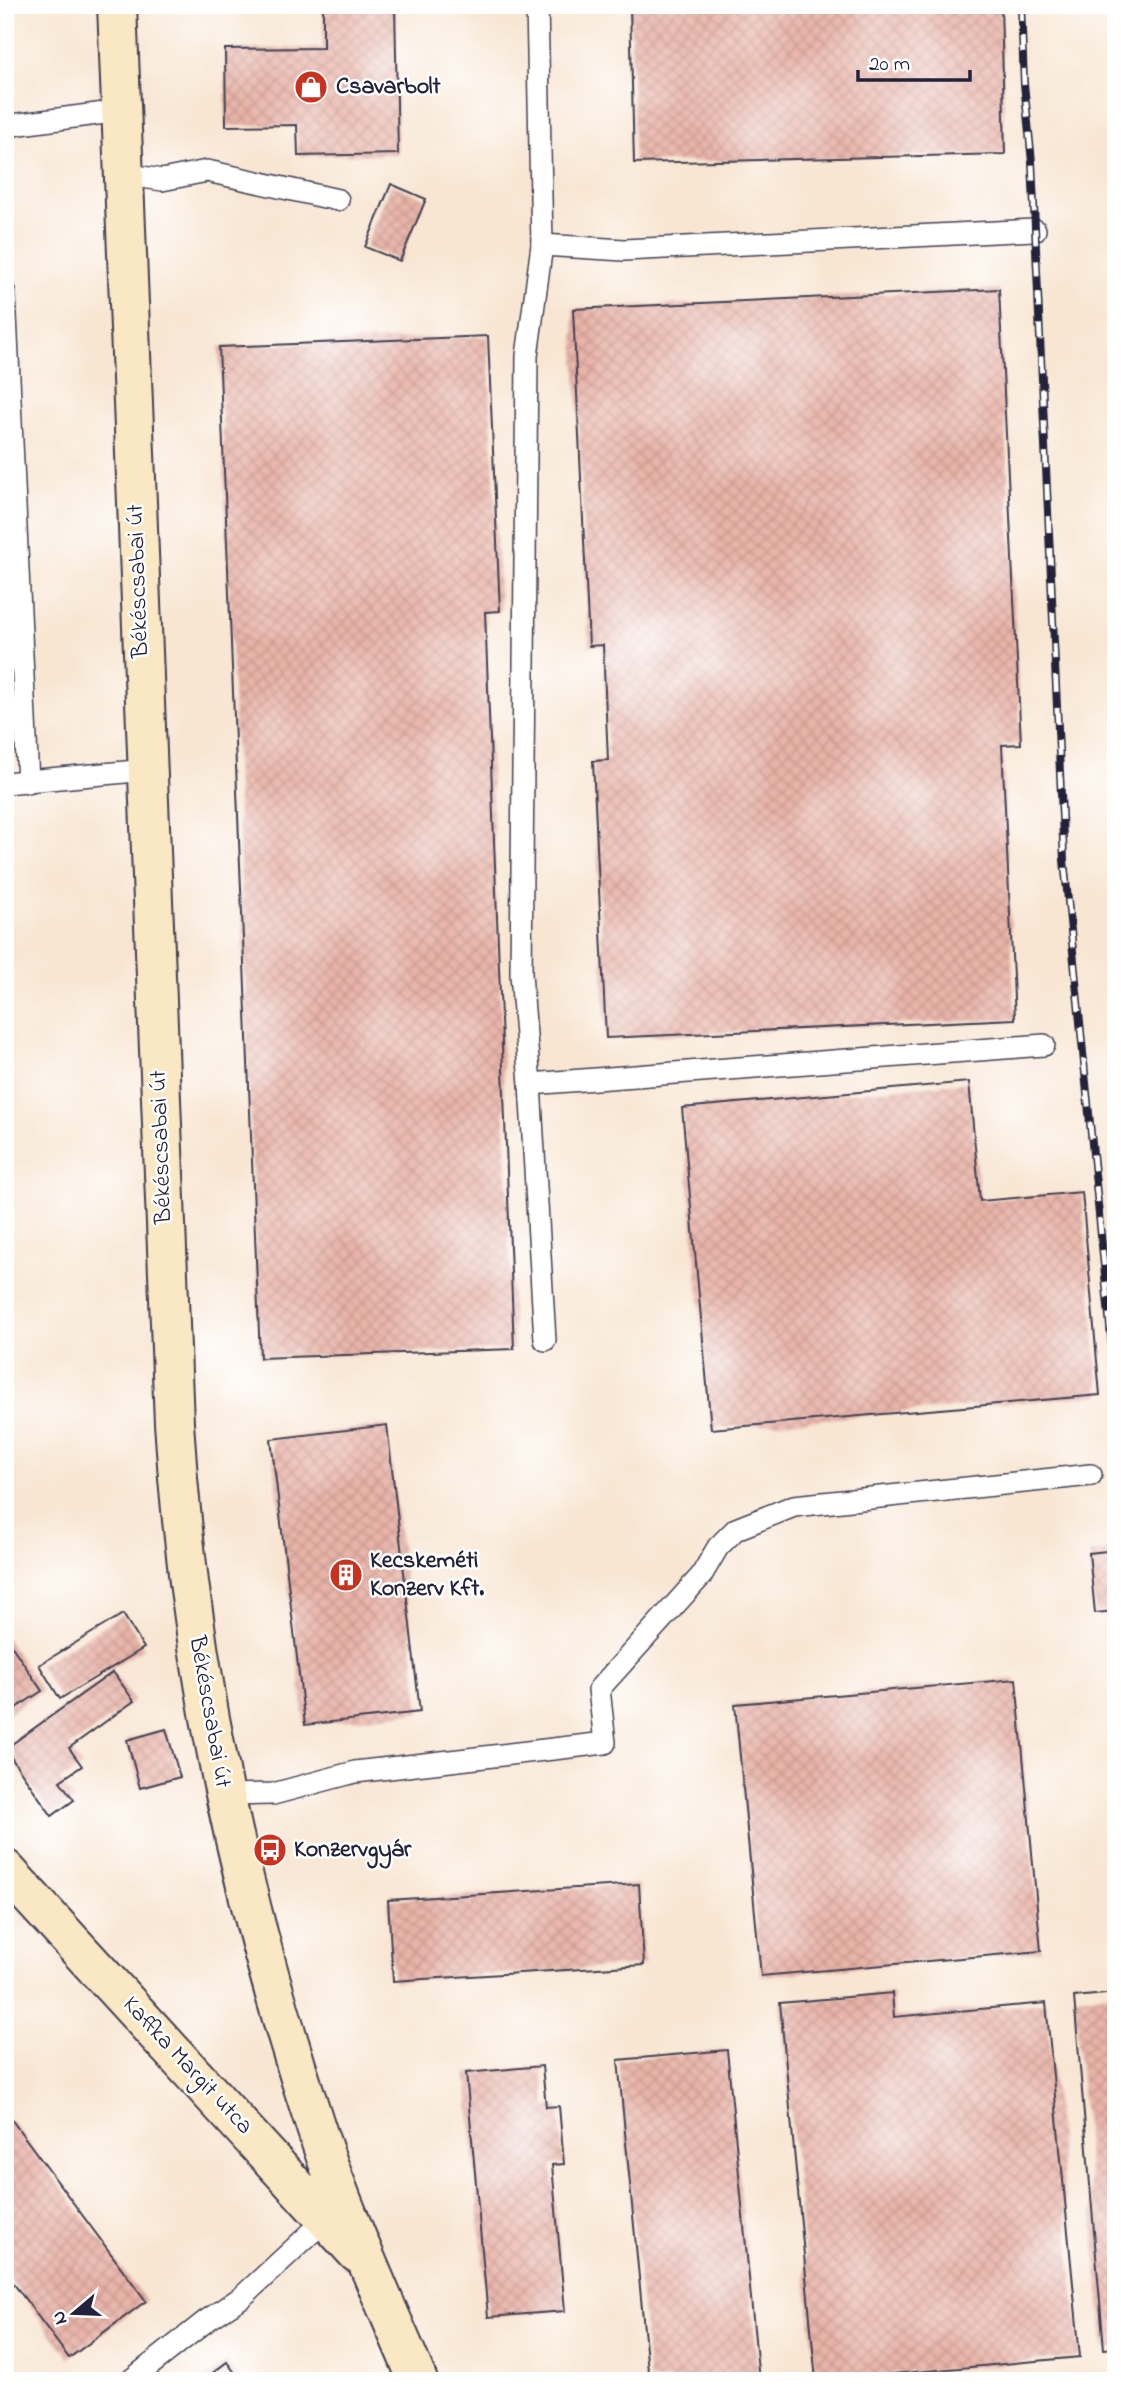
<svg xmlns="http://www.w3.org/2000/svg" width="1121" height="2386" font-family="'Indie Flower',sans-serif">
  <defs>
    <pattern id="building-cross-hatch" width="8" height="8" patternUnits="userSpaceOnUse" patternTransform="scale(1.75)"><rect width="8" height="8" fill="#e9b4a8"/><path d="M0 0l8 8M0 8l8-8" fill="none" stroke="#c89a92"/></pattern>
  </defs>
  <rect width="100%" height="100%" fill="#fff"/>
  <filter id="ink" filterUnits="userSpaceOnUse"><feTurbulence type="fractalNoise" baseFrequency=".0143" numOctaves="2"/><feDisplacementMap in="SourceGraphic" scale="14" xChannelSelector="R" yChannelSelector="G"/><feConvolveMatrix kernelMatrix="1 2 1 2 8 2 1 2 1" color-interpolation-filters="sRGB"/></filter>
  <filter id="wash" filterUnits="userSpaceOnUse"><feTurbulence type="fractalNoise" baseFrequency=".00686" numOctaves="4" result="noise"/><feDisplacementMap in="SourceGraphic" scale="28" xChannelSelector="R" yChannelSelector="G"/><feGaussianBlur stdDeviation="1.57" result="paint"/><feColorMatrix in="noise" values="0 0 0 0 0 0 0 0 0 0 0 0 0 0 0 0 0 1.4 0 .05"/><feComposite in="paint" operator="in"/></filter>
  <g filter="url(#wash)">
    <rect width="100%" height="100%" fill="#f8e6d3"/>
    <g id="blocks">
      <!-- building -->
      <g fill="url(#building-cross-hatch)">
        <polygon points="323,5 395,5 398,154 298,156 297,125 226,126 225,49 323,48"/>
        <polygon points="630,5 1001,5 1005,154 634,163"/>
        <polygon points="391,184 426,199 400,261 365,247"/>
        <polygon points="999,289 1021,744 1002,745 1015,1019 606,1038 593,761 608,760 603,645 589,646 573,309"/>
        <polygon points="488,336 500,611 485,612 514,1349 260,1358 219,347"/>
        <polygon points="969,1082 980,1201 1082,1192 1100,1395 711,1429 682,1108"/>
        <polygon points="387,1425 420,1712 305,1725 271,1439"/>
        <polygon points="1116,1550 1116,1611 1095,1613 1089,1553"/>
        <polygon points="123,1614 144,1648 60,1699 39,1665"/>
        <polygon points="5,1636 42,1691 5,1715"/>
        <polygon points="113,1672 134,1701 69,1748 82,1766 60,1781 74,1800 52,1816 5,1749"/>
        <polygon points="1016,1679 1041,1951 761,1976 735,1704"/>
        <polygon points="166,1729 180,1777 140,1788 127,1740"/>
        <polygon points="639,1884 644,1965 393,1981 388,1900"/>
        <polygon points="892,1993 894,2017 1046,2003 1080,2357 816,2381 780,2003"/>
        <polygon points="1116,1993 1116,2348 1104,2349 1074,1997"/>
        <polygon points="727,2050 759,2381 649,2381 618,2060"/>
        <polygon points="542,2066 546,2107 559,2106 564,2164 552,2165 565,2311 488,2317 466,2073"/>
        <polygon points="11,2119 146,2301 69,2358 5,2272 5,2123"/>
        <polygon points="227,2362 241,2381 202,2381"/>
      </g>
    </g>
  </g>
  <g filter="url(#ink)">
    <use href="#blocks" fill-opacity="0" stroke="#423f52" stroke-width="2"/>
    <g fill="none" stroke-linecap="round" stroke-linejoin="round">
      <defs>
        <g id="lane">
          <polyline points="537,5 542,245 624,250 1035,230"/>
          <polyline points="5,126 120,111"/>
          <polyline points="123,174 162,180 207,171 338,200"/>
          <polyline points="542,245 527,356 521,974 530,1084 545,1340"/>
          <polyline points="5,293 28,782"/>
          <polyline points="5,783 147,770"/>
          <polyline points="530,1084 1044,1045"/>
          <polyline points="223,1795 273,1794 355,1772 605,1743 599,1689 701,1576 718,1547 736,1529 794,1506 1091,1475"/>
          <polyline points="130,2381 206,2321 242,2297 325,2220"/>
        </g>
        <g id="secondary">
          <path d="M117,5L174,1423C189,1668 240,1898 317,2131C345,2216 383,2298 418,2381"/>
          <polyline points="5,1869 357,2253"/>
        </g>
      </defs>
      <!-- lane casing -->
      <use href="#lane" stroke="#423f52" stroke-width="24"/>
      <!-- secondary casing -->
      <use href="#secondary" stroke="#423f52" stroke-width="42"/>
      <!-- lane -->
      <use href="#lane" stroke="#fff" stroke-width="21"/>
      <!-- secondary -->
      <use href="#secondary" stroke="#fae7c3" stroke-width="38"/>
      <defs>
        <polyline id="rail" points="1021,5 1024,84 1032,162 1064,860 1116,1387"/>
      </defs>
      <!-- rail casing -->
      <use href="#rail" stroke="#22223b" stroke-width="8"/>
      <!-- rail -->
      <use href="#rail" stroke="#fff" stroke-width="5" stroke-dasharray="16" stroke-linecap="butt"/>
    </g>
  </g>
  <!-- icons -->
  <defs>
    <symbol id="shop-disc" viewBox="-11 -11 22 22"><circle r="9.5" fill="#c8321e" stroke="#fff"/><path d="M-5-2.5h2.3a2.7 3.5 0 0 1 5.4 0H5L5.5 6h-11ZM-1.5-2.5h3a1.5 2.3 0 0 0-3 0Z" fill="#fff"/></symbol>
    <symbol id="building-disc" viewBox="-11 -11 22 22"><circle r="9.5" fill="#c8321e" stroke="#fff"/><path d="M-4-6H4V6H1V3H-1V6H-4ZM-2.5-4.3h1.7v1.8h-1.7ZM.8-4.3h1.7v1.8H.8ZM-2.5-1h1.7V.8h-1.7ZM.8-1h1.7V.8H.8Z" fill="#fff"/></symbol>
    <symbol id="bus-disc" viewBox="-11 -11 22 22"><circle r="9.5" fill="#c8321e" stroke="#fff"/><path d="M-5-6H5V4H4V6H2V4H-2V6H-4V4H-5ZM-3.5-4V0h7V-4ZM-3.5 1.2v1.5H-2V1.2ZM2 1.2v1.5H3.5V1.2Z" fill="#fff"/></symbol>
  </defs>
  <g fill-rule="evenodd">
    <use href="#shop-disc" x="292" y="68" width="38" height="38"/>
    <use href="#building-disc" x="327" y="1556" width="38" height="38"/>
    <use href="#bus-disc" x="251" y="1831" width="38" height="38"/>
  </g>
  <g text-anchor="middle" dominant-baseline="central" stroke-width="5" stroke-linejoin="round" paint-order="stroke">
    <!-- poi labels -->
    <g font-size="24" font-weight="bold" fill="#22223b" stroke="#fff" text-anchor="start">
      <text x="336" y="87">Csavarbolt</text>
      <text x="370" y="1561">Kecskeméti<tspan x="370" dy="28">Konzerv Kft.</tspan></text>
      <text x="294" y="1850">Konzervgyár</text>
    </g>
    <!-- street labels -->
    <g font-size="24" fill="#22223b" stroke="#fff">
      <text transform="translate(139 581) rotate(-92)">Békéscsabai út</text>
      <text transform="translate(162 1147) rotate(-92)">Békéscsabai út</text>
      <text transform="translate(209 1712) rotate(80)">Békéscsabai út</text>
      <text transform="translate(187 2066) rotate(47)">Kaffka Margit utca</text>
    </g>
  </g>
  <!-- margin -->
  <rect width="1121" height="2386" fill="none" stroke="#fff" stroke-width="28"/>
  <!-- north arrow -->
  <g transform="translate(74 2313) rotate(251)" stroke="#ffffff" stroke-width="5" paint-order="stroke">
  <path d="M0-5L12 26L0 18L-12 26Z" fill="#22223b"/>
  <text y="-10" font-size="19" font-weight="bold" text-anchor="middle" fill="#22223b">N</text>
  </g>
  <!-- scale -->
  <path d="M858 70v10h112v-10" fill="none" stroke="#22223b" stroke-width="3.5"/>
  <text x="869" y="70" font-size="21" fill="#22223b" stroke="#ffffff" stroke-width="5" paint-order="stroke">20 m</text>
</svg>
